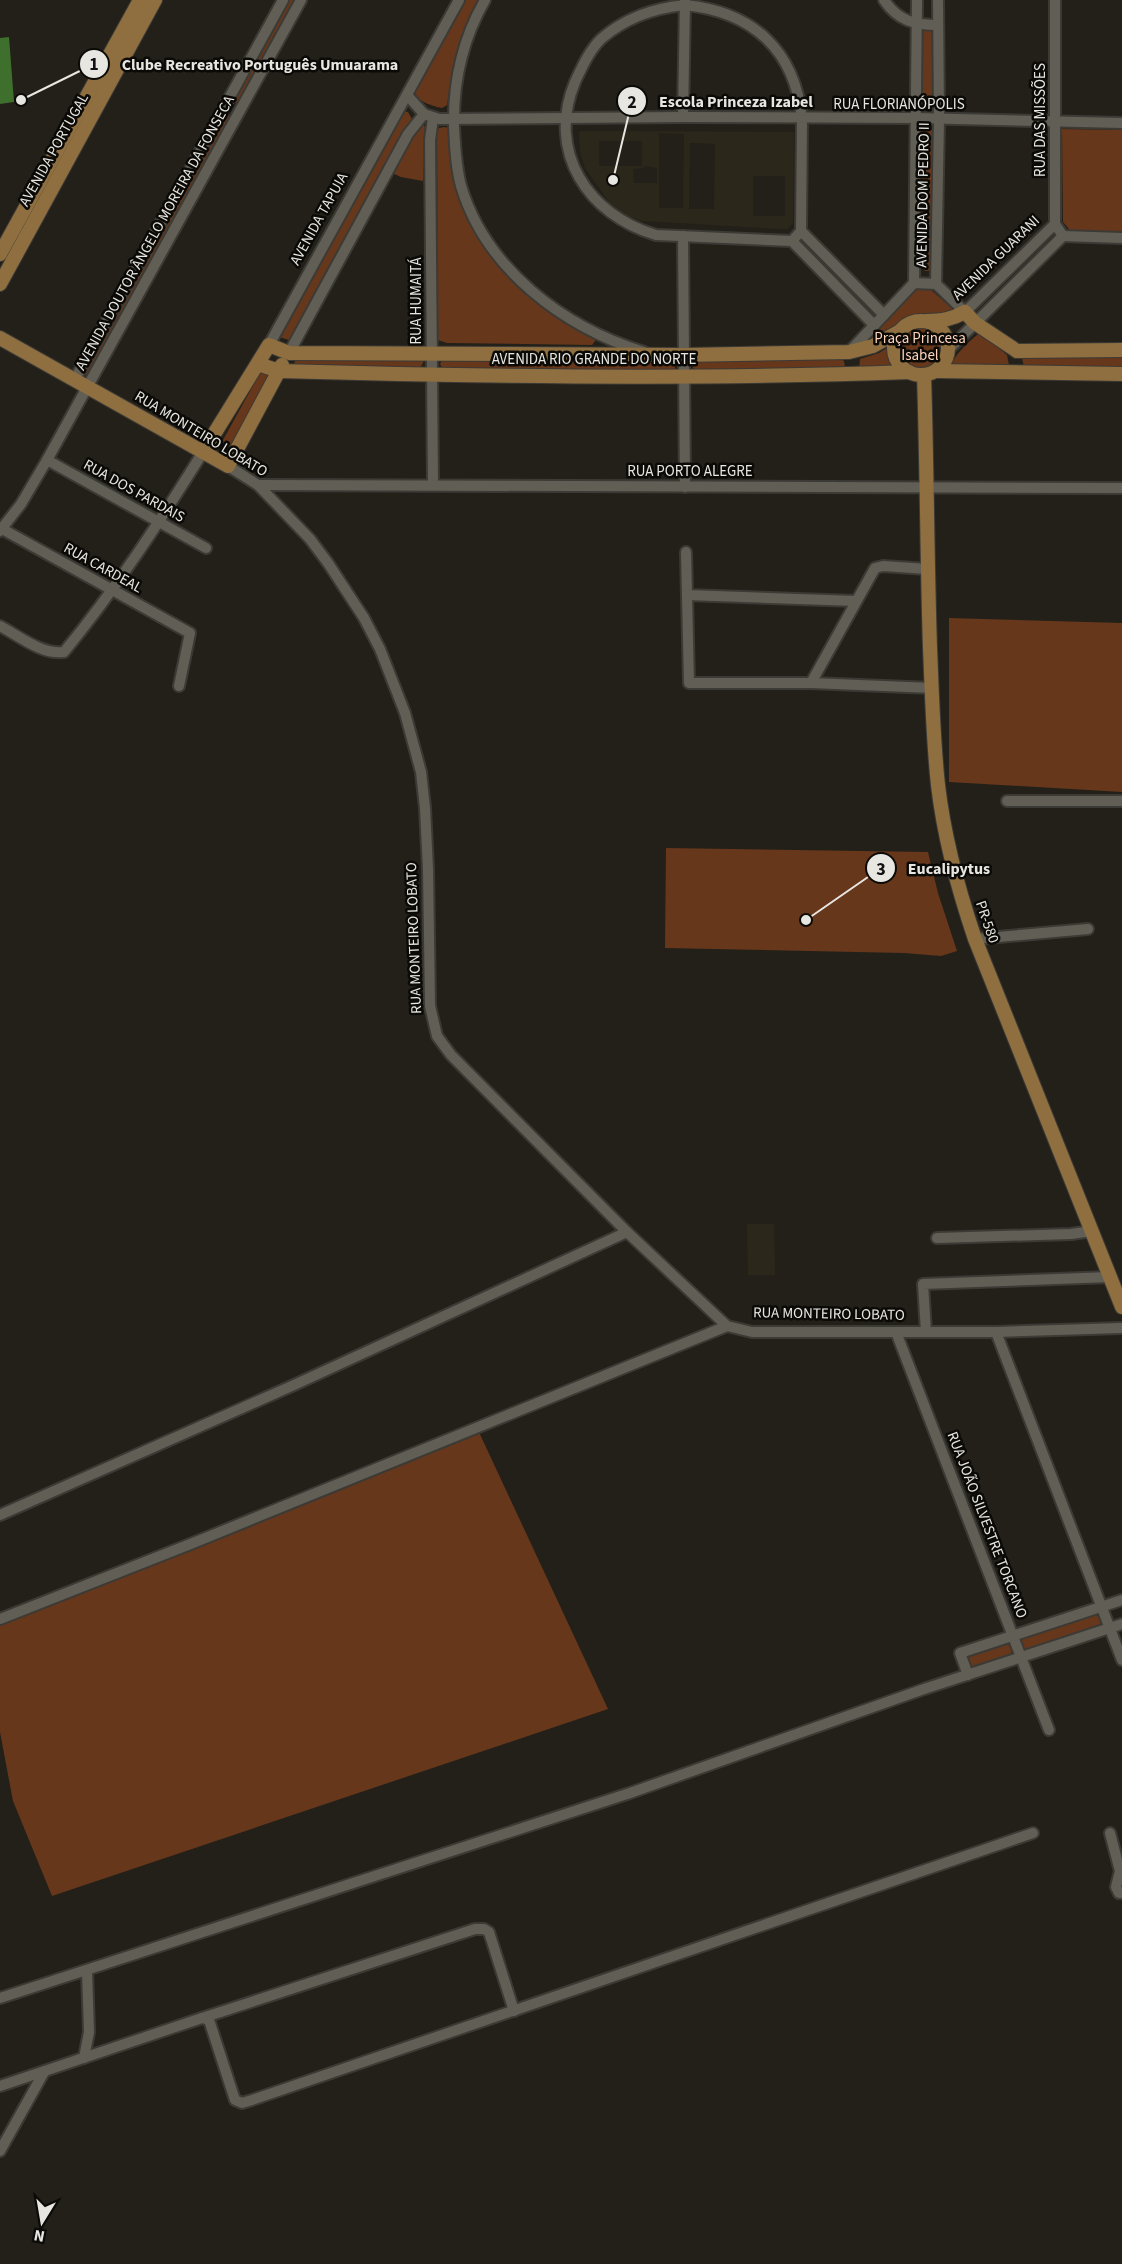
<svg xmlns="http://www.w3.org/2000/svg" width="1122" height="2264" font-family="'Source Sans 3',sans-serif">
  <rect width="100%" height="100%" fill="#232019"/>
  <!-- built -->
  <g fill="#2b271a" fill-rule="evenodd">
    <path d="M581,131L794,132L793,223L788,229H779L642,221L625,215L609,202L585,168L580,152L579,133ZM659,133L684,134L683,208H659ZM599,141H642V166H599ZM690,143L715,144L714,209H689ZM644,166L657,168V183H634L633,169L644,168ZM753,176H785V216H753Z"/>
    <polygon points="747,1224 774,1224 775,1275 748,1275"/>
  </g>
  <!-- green -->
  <g fill="#66371b">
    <polygon points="286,0 295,0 238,104 233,102"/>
    <path d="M466,0H481C460,37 453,64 447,105L442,108C433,106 418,102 415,93Z"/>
    <polygon points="933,27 934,107 930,109 923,108 921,104 921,32 922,29"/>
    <polygon points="401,111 408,112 412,119 289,340 279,337"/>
    <polygon points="224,112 233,117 89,377 82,373"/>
    <polygon points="420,123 423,124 425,127 423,181 401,177 392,173"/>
    <polygon points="444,127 449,128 475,230 490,254 511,278 539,301 596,337 595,341 592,345 447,343 438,340 437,131 439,128"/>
    <polygon points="926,128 934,131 933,268 928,271 925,271 921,265 921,131"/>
    <polygon points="1062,129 1122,130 1122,235 1073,234 1063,222"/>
    <polygon points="921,288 931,290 954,310 953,313 924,314 904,318 881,338 861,344 915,291"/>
    <circle cx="920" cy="347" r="23"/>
    <path d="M978,334H982L1007,355L1010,370L950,369C954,354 967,344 978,334Z"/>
    <polygon points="890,346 892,361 897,370 859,369 860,359 879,353"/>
    <polygon points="1122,354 1122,367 1024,367 1022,358 1025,355"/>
    <polygon points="444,357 671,360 675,363 675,369 672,372 444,371 440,364"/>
    <polygon points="839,358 844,361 845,368 695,371 692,366 694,361"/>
    <polygon points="296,359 423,360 423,363 419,370 293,366"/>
    <polygon points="260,373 264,373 271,378 231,448 224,446 223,440"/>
    <polygon points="949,618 1122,623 1122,792 949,782"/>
    <polygon points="666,848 928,852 938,893 957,951 941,956 904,953 665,948"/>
    <polygon points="478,1430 608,1709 52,1896 13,1801 0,1732 0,1621"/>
    <path d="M1095,1614C1099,1616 1104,1621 1101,1626L1027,1651C1022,1649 1020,1642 1023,1637Z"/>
    <polygon points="1004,1643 1008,1644 1012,1650 1010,1657 974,1669 971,1668 968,1660 969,1656"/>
  </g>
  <!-- water -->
  <polygon fill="#3e6f2d" points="9,37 14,102 0,104 0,38"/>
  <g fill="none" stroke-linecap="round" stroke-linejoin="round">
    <defs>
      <g id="minor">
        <path d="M485,0C462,40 453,82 454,127C455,147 456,167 461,186C486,269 563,327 644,352"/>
        <path d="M884,0C898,21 915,25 938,25"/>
        <polyline points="1055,0 1055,224 1063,236"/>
        <path d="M685,5C753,12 795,50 802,119L801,231L792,241L656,235C588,215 546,152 575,82C582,67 589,51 601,39C625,18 654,8 685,5Z"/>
        <polyline points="407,95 424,114 439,119 683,117 917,118 1122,123"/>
        <polyline points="683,117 685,0"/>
        <polyline points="433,118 430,140 433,485"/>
        <polyline points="801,231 884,315"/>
        <polyline points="683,236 685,487"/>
        <polyline points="1063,236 1122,238"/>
        <polyline points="792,241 874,325"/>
        <polyline points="914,283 917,0"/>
        <polyline points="914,283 936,284"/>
        <polyline points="936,284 939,119 938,0"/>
        <polyline points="936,284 965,312 1055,224"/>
        <polyline points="269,345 459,0"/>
        <polyline points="949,349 1063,236"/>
        <polyline points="849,352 914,283"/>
        <polyline points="289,353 408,134 424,114"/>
        <polyline points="75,379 283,0"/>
        <polyline points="47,460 206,548"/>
        <polyline points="228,466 258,485 310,539 328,563 364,618 380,649 405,713 421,772 425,808 428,869 430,1006 437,1036 451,1055 627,1232 727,1326 752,1332 996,1332 1122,1328"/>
        <polyline points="258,485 1122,488"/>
        <polyline points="2,529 190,633 179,686"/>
        <polyline points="0,531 21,504 47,460 301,0"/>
        <polyline points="686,552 689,683 811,683 932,688"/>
        <polyline points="687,595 856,601"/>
        <path d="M0,626C19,636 42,655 64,652C116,589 160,521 203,452"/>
        <polyline points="811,683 875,568 883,566 927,569"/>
        <polyline points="1007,801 1122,801"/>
        <polyline points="975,939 1088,929"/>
        <polyline points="937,1238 1071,1234 1092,1231"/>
        <polyline points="896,1332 1049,1730"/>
        <polyline points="926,1332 923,1284 1110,1277"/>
        <polyline points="996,1332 1122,1660"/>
        <polyline points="0,1515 294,1385 627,1232"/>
        <polyline points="0,1619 193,1543 727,1326"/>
        <polyline points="968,1675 960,1653 1122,1600"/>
        <polyline points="1110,1833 1120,1871 1116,1887 1119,1893 1122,1893"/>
        <polyline points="0,1998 630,1793 924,1689 1122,1624"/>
        <polyline points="202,2018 475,1929 484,1929 489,1932 514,2011"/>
        <polyline points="84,2058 89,2032 87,1971"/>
        <polyline points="0,2086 202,2018 209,2020 235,2100 242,2103 252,2100 1033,1833"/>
        <polyline points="0,2151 44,2072"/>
      </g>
      <g id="major">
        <polyline points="0,254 140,0"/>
        <polyline points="0,284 155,0"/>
        <circle cx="921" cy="348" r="27"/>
        <path d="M927,321C942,321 952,319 965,312L975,323L1017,351"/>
        <polyline points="0,338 228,466 282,365"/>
        <polyline points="1017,351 1122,350"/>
        <path d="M258,364L279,371C489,377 700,380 909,372"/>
        <polyline points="936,371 1122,374"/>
        <path d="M924,375C927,466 927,557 930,648C932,694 933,739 938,785C944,837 958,889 975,939L1122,1307"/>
        <polyline points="203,452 269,345 289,353 684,355 849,352 873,346 900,331"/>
      </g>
    </defs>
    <!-- minor casing -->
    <use href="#minor" stroke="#3c3a35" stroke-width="14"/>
    <!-- major casing -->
    <use href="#major" stroke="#3c3a35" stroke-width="16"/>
    <!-- minor -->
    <use href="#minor" stroke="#615e55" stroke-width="10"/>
    <!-- major -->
    <use href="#major" stroke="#8f6f40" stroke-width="14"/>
  </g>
  <g text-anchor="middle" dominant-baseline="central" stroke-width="5" stroke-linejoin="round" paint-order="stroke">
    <!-- street labels -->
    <g font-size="15" fill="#e8e6e1" stroke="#0b0a07">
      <text x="899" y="104">RUA FLORIANÓPOLIS</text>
      <text transform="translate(1040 120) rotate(-90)">RUA DAS MISSÕES</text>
      <text transform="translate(54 150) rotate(-61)">AVENIDA PORTUGAL</text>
      <text transform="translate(923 195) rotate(-89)">AVENIDA DOM PEDRO II</text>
      <text transform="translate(319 219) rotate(-61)">AVENIDA TAPUIA</text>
      <text transform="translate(155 233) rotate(-61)">AVENIDA DOUTOR ÂNGELO MOREIRA DA FONSECA</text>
      <text transform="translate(996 258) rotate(-44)">AVENIDA GUARANI</text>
      <text transform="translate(416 301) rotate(-90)">RUA HUMAITÁ</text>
      <text x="594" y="359">AVENIDA RIO GRANDE DO NORTE</text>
      <text transform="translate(201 434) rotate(31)">RUA MONTEIRO LOBATO</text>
      <text x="690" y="471">RUA PORTO ALEGRE</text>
      <text transform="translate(134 491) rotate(29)">RUA DOS PARDAIS</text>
      <text transform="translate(103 568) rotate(29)">RUA CARDEAL</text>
      <text transform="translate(987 922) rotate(71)">PR-580</text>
      <text transform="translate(414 938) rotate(-92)">RUA MONTEIRO LOBATO</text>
      <text transform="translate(829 1314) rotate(1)">RUA MONTEIRO LOBATO</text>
      <text transform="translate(987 1525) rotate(69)">RUA JOÃO SILVESTRE TORCANO</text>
    </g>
    <!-- park labels -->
    <g font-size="15" fill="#fed4bd" stroke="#0b0a07">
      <text x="920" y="338">Praça Princesa<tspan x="920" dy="17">Isabel</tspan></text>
    </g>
  </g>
  <!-- callouts -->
  <path fill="none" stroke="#e8e6e1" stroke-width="2" d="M21 100L94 64M613 180L632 101M806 920L881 868"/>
  <g fill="#e8e6e1" stroke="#0b0a07" stroke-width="2">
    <circle cx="21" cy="100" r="6"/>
    <circle cx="613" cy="180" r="6"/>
    <circle cx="806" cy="920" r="6"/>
    <circle cx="94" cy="64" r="15"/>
    <circle cx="632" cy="101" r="15"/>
    <circle cx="881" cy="868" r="15"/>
  </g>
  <g font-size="18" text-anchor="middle" font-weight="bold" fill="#111">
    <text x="94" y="70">1</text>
    <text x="632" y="108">2</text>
    <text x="881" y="875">3</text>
  </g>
  <g font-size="16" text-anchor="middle" font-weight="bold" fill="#e8e6e1" stroke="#0b0a07" stroke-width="5" stroke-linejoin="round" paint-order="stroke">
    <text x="260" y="70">Clube Recreativo Português Umuarama</text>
    <text x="736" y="107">Escola Princeza Izabel</text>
    <text x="949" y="874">Eucalipytus</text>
  </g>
  <!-- north arrow -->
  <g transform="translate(42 2222) rotate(191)" stroke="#0b0a07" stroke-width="4.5" paint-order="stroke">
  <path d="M0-4.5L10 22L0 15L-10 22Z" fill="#e8e6e1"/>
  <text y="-9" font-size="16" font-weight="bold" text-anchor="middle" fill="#e8e6e1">N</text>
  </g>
</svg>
